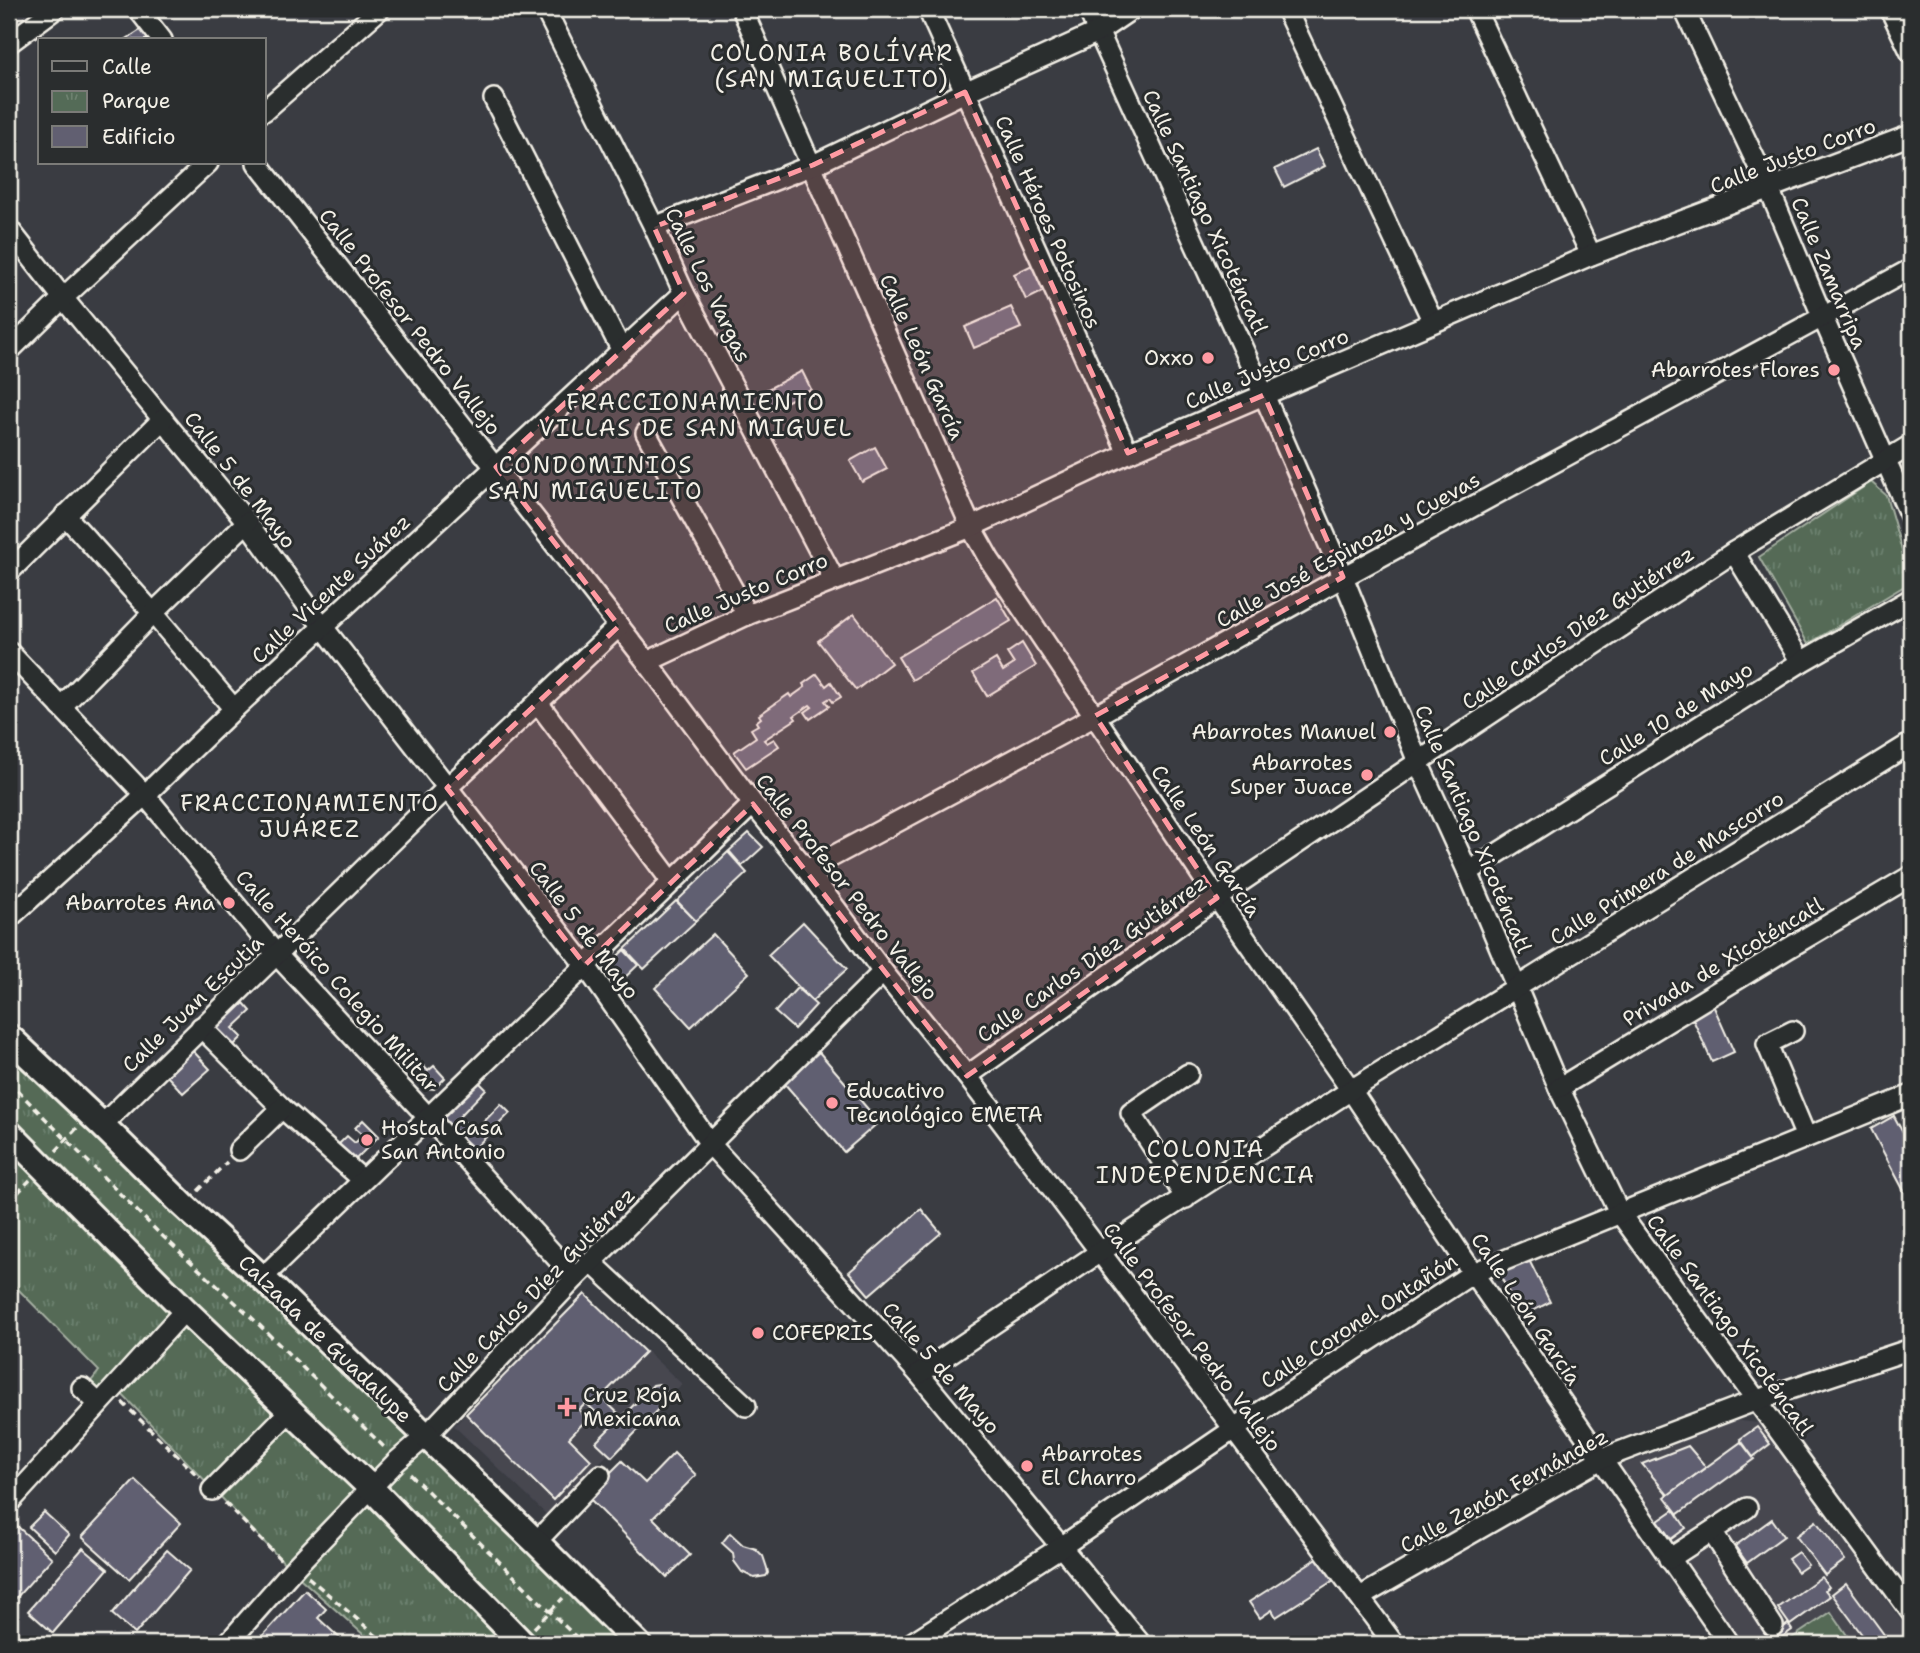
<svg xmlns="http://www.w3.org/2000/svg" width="1920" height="1653" font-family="'Shantell Sans',sans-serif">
  <defs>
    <pattern id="park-tufts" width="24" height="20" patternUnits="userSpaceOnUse" patternTransform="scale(1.75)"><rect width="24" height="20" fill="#546b57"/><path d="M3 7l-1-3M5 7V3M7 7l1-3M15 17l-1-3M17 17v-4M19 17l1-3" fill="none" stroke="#6d816f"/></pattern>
  </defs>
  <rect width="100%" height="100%" fill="#3a3c42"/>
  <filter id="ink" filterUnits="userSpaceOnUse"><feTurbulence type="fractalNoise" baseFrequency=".0143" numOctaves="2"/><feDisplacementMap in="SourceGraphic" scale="14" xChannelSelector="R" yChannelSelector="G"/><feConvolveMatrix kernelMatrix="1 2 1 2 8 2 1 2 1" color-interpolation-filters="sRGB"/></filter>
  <g filter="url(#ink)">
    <!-- built -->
    <g fill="#464650">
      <polygon points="585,1294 682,1384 612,1457 608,1454 548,1516 454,1426"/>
      <polygon points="1733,1420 1758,1423 1772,1439 1911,1635 1911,1644 1743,1644 1615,1468"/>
    </g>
    <!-- park -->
    <g fill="url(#park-tufts)" stroke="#a4aea0" stroke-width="2">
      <polygon points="1871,482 1886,495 1911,582 1808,644 1759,557"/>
      <polygon points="9,1045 412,1437 620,1644 374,1644 292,1571 115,1387 185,1310 9,1123"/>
      <polygon points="9,1150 179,1310 101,1392 89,1384 99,1371 9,1280"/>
    </g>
    <!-- pitch -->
    <polygon fill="#546b57" stroke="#a4aea0" stroke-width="2" points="1831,1612 1853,1644 1783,1644"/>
    <!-- building -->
    <g fill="#615f71" stroke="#f4f1e8" stroke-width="2">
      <polygon points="142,29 150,40 125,40"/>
      <polygon points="1316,149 1325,166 1284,187 1275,169"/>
      <polygon points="1032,265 1044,291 1026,300 1014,274"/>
      <polygon points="1011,307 1021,328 974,348 965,327"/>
      <polygon points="802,371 811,389 771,410 762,392"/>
      <polygon points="875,447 887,469 862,482 850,461"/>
      <polygon points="997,597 1011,621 912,680 898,657"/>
      <polygon points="854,614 891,663 856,690 818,641"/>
      <polygon points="1022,643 1036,666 987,696 973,673 996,659 1003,671 1014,664 1007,653"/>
      <polygon points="817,674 826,686 831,682 841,697 833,702 830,698 825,701 829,706 810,719 805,712 812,707 810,705 794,716 796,719 764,740 767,743 774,739 779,746 746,768 734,752 756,737 751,729 758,725 756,722 761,718 759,715 789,694 791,697 805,687 803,684"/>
      <polygon points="749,833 763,847 742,866 729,851"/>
      <polygon points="728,852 747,873 696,921 677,901"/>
      <polygon points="676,901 696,921 644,969 625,949"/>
      <polygon points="803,922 847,969 812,1001 768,955"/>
      <polygon points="713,934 749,973 691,1027 655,988"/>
      <polygon points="624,950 638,965 618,984 604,969"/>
      <polygon points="797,988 816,1005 794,1029 775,1012"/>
      <polygon points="244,1003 251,1011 233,1028 242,1037 231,1048 215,1031"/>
      <polygon points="1713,1005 1734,1052 1712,1062 1691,1015"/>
      <polygon points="409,1050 428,1071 434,1066 445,1078 434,1089 426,1088 400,1059"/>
      <polygon points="193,1051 210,1069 183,1093 167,1076"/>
      <polygon points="819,1052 879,1122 844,1152 784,1083"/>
      <polygon points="478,1081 486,1089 459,1117 474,1132 501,1104 510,1113 474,1149 442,1118"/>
      <polygon points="1894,1116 1911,1148 1911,1187 1904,1191 1871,1129"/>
      <polygon points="363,1120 379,1136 355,1160 338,1145 347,1136 355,1143 363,1135 355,1128"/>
      <polygon points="921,1209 941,1233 869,1295 849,1272"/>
      <polygon points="1528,1258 1550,1302 1521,1317 1499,1273"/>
      <polygon points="585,1294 645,1352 601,1397 622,1417 653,1385 659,1384 665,1388 667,1400 612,1457 596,1442 611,1427 586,1403 579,1410 587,1419 569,1438 591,1460 553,1500 466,1414"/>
      <polygon points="1757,1427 1770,1444 1753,1457 1740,1439"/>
      <polygon points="1741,1442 1754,1459 1678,1514 1665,1497"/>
      <polygon points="1688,1446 1706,1467 1668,1495 1642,1464"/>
      <polygon points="674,1453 696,1475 653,1518 690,1555 667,1577 587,1496 622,1461 645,1483"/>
      <polygon points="135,1480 181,1523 129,1579 82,1537"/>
      <polygon points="1674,1510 1686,1528 1671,1539 1658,1521"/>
      <polygon points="44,1512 69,1535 55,1551 29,1527"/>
      <polygon points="1772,1519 1784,1536 1747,1563 1735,1546"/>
      <polygon points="1816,1521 1845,1560 1825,1575 1796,1536"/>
      <polygon points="16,1525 52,1558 9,1606 9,1534"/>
      <polygon points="730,1533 743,1545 756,1549 763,1556 767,1568 768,1573 766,1576 754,1578 742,1572 734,1561 733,1553 722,1543"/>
      <polygon points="83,1548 108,1569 53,1633 28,1611"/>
      <polygon points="167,1550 190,1570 135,1634 112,1614"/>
      <polygon points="1798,1552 1808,1565 1798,1572 1788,1559"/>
      <polygon points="1319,1557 1334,1580 1276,1617 1272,1610 1260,1618 1249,1602"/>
      <polygon points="1821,1577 1829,1587 1825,1590 1830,1596 1790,1625 1778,1608"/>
      <polygon points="1846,1583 1891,1644 1869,1644 1832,1594"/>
      <polygon points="305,1590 326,1609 318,1618 346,1644 255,1644"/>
      <polygon points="1788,1624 1792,1630 1772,1644 1766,1644 1764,1642"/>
    </g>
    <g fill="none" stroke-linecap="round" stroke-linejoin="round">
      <defs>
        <g id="minor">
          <polyline points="138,9 162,40"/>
          <polyline points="545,9 654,227 684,293 834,579"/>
          <polyline points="742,9 971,527 989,559 1217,898 1351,1090 1473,1273 1729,1644"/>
          <polyline points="928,9 1128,453"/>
          <polyline points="1088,9 1264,395 1343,577 1418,762 1468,872 1559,1088 1619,1212 1911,1612"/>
          <polyline points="1286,9 1433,322"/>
          <polyline points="1475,9 1591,255"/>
          <polyline points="1684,9 1769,189 1823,318 1911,518"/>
          <polyline points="1890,9 1911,53"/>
          <polyline points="9,43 55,9"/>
          <polyline points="494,99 622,351"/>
          <polyline points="264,111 380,9"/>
          <polyline points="257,163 647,662 753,804 807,870 883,972 967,1076 1234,1429 1394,1644"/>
          <polyline points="654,227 813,165 965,92 1098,32 1132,9"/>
          <polyline points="9,229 63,298 247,522 323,627 585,965 711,1145 919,1374 1141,1644"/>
          <polyline points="9,351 63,298 208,163"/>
          <polyline points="646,433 747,615"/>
          <polyline points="65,515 153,613 234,709"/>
          <polyline points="1734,552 1801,662"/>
          <polyline points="9,572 163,419"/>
          <polyline points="9,652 145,795 277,955 428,1117 575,1278"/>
          <polyline points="647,662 747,615 971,527 1128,453 1591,255 1911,135"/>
          <polyline points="538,703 672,882"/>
          <polyline points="61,707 153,613 247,522"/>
          <polyline points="807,870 1095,716 1343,577 1911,269"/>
          <polyline points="1468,872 1801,662 1911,599"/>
          <polyline points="9,918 145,795 234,709 684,293"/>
          <polyline points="201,1027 282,1108 363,1180"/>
          <polyline points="1793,1031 1767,1044 1806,1137"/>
          <polyline points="967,1076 1217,898 1418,762 1734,552 1911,445"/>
          <polyline points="1559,1088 1787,949 1911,876"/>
          <polyline points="102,1125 447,788 619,626"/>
          <polyline points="239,1150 282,1108"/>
          <polyline points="1186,1198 1131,1113 1188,1074"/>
          <polyline points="592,1263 746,1406"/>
          <polyline points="262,1278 753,804"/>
          <polyline points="919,1374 1100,1252 1351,1090 1911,743"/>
          <polyline points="82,1388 99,1404"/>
          <polyline points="212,1490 290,1411"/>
          <polyline points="9,1503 185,1310"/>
          <polyline points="1712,1532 1773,1626"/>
          <polyline points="536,1542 600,1475"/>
          <polyline points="1669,1559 1747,1508"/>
          <polyline points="1360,1597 1601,1459 1757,1400 1911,1349"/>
          <polyline points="227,1644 296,1566 397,1461 426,1436 575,1278 883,972"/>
          <polyline points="910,1644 1061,1547 1234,1429 1473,1273 1911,1095"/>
        </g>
        <g id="major">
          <polyline points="9,1037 102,1125 183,1205 273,1288 536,1542 638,1644"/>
          <polyline points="9,1133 185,1310 372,1489 523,1644"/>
        </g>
      </defs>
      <!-- minor casing -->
      <use href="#minor" stroke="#f4f1e8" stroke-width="24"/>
      <!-- major casing -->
      <use href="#major" stroke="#f4f1e8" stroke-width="30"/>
      <!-- path -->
      <g stroke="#f4f1e8" stroke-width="3.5" stroke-dasharray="7 5" stroke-linecap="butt">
        <polyline points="9,1082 158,1232 248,1314 385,1448"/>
        <polyline points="56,1151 77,1128"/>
        <polyline points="198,1191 227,1162"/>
        <polyline points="9,1202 30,1180"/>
        <polyline points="122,1402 200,1478"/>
        <polyline points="410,1474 583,1644"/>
        <polyline points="225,1503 281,1560"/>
        <polyline points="308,1577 386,1644"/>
        <polyline points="534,1628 563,1598"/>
      </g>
      <!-- minor -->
      <use href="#minor" stroke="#2a2d2e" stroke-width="19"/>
      <!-- major -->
      <use href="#major" stroke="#2a2d2e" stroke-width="24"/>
    </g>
  </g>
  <!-- marked area -->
  <path fill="#ff9aa2" fill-opacity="0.2" stroke="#ff9aa2" stroke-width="5" stroke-dasharray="14 9" stroke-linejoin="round" d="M965,92L1128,453L1264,395L1343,577L1095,716L1217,898L967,1076L753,804L585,965L447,788L619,626L496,467L684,293L654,227L813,165Z"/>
  <!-- markers -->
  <g fill="#ff9aa2" stroke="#2a2d2e" stroke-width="2.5">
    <circle cx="1208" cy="358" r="7"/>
    <circle cx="1834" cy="370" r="7"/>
    <circle cx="1390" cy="732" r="7"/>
    <circle cx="1367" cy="775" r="7"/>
    <circle cx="229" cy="903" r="7"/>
    <circle cx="832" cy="1103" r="7"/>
    <circle cx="367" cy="1140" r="7"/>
    <circle cx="758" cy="1333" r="7"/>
    <path d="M563.5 1396.5h7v7h7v7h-7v7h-7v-7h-7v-7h7z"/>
    <circle cx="1027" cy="1466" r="7"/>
  </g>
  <g text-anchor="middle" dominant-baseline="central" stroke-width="6" stroke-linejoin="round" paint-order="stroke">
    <!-- street labels -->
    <g font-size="21" fill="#f4f1e8" stroke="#2a2d2e">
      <text transform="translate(1793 156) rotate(-21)">Calle Justo Corro</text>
      <text transform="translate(1205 212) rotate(65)">Calle Santiago Xicoténcatl</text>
      <text transform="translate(1048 222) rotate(66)">Calle Héroes Potosinos</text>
      <text transform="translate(1829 273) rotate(67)">Calle Zamarripa</text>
      <text transform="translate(708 285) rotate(64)">Calle Los Vargas</text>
      <text transform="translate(410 322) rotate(52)">Calle Profesor Pedro Vallejo</text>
      <text transform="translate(922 357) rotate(66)">Calle León García</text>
      <text transform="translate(1267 369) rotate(-23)">Calle Justo Corro</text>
      <text transform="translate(240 480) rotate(52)">Calle 5 de Mayo</text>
      <text transform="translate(1348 550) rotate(-29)">Calle José Espinoza y Cuevas</text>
      <text transform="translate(331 589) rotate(-43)">Calle Vicente Suárez</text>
      <text transform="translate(746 593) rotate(-23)">Calle Justo Corro</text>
      <text transform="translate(1578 628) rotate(-34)">Calle Carlos Díez Gutiérrez</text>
      <text transform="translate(1676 714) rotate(-32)">Calle 10 de Mayo</text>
      <text transform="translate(1473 829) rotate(67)">Calle Santiago Xicoténcatl</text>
      <text transform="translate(1206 841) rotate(56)">Calle León García</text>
      <text transform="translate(1667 868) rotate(-32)">Calle Primera de Mascorro</text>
      <text transform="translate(847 887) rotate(52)">Calle Profesor Pedro Vallejo</text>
      <text transform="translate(584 930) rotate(53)">Calle 5 de Mayo</text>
      <text transform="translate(1092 959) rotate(-35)">Calle Carlos Díez Gutiérrez</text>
      <text transform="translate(1723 962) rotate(-31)">Privada de Xicoténcatl</text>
      <text transform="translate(337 981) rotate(48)">Calle Heróico Colegio Militar</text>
      <text transform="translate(193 1004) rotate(-44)">Calle Juan Escutia</text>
      <text transform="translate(536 1290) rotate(-46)">Calle Carlos Díez Gutiérrez</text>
      <text transform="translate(1526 1309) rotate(56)">Calle León García</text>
      <text transform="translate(1359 1321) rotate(-33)">Calle Coronel Ontañón</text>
      <text transform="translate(1730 1325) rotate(54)">Calle Santiago Xicoténcatl</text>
      <text transform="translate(1192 1337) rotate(53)">Calle Profesor Pedro Vallejo</text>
      <text transform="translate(325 1339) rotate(44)">Calzada de Guadalupe</text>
      <text transform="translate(941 1368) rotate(49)">Calle 5 de Mayo</text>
      <text transform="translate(1504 1491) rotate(-29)">Calle Zenón Fernández</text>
    </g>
    <!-- poi labels -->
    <g font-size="21" fill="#f4f1e8" stroke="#2a2d2e" text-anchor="end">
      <text x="1194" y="358">Oxxo</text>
      <text x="1820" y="370">Abarrotes Flores</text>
      <text x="1376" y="732">Abarrotes Manuel</text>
      <text x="1353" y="763">Abarrotes<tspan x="1353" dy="24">Super Juace</tspan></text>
      <text x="215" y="903">Abarrotes Ana</text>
      <text x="846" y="1091" text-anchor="start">Educativo<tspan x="846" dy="24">Tecnológico EMETA</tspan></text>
      <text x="381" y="1128" text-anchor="start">Hostal Casa<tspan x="381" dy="24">San Antonio</tspan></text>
      <text x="772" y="1333" text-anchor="start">COFEPRIS</text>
      <text x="583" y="1395" text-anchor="start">Cruz Roja<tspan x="583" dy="24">Mexicana</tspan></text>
      <text x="1041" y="1454" text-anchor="start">Abarrotes<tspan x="1041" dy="24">El Charro</tspan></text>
    </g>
    <!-- neighbourhood labels -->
    <g font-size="23" letter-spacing="2" fill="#f4f1e8" stroke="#2a2d2e">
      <text x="832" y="53">COLONIA BOLÍVAR<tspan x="832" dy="26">(SAN MIGUELITO)</tspan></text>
      <text x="696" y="402">FRACCIONAMIENTO<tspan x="696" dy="26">VILLAS DE SAN MIGUEL</tspan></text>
      <text x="596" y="465">CONDOMINIOS<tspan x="596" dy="26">SAN MIGUELITO</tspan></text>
      <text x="310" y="803">FRACCIONAMIENTO<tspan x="310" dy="26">JUÁREZ</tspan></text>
      <text x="1206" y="1149">COLONIA<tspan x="1206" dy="26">INDEPENDENCIA</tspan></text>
    </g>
  </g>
  <!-- margin -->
  <rect width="1920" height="1653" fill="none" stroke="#2a2d2e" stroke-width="35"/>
  <rect x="18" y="18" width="1885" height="1618" fill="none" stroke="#f4f1e8" stroke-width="2.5" filter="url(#ink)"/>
  <!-- legend -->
  <rect x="38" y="38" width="228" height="126" fill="#2a2d2e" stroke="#7b7b78" stroke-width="2"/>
  <rect x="52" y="61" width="35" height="10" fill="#2a2d2e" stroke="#7b7b78" stroke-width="2"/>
  <text x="102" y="74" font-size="21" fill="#f4f1e8">Calle</text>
  <rect x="52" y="91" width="35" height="21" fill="url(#park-tufts)" stroke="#7b7b78" stroke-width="2"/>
  <text x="102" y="108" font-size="21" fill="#f4f1e8">Parque</text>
  <rect x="52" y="126" width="35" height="21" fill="#615f71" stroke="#7b7b78" stroke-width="2"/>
  <text x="102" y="144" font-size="21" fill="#f4f1e8">Edificio</text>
</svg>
